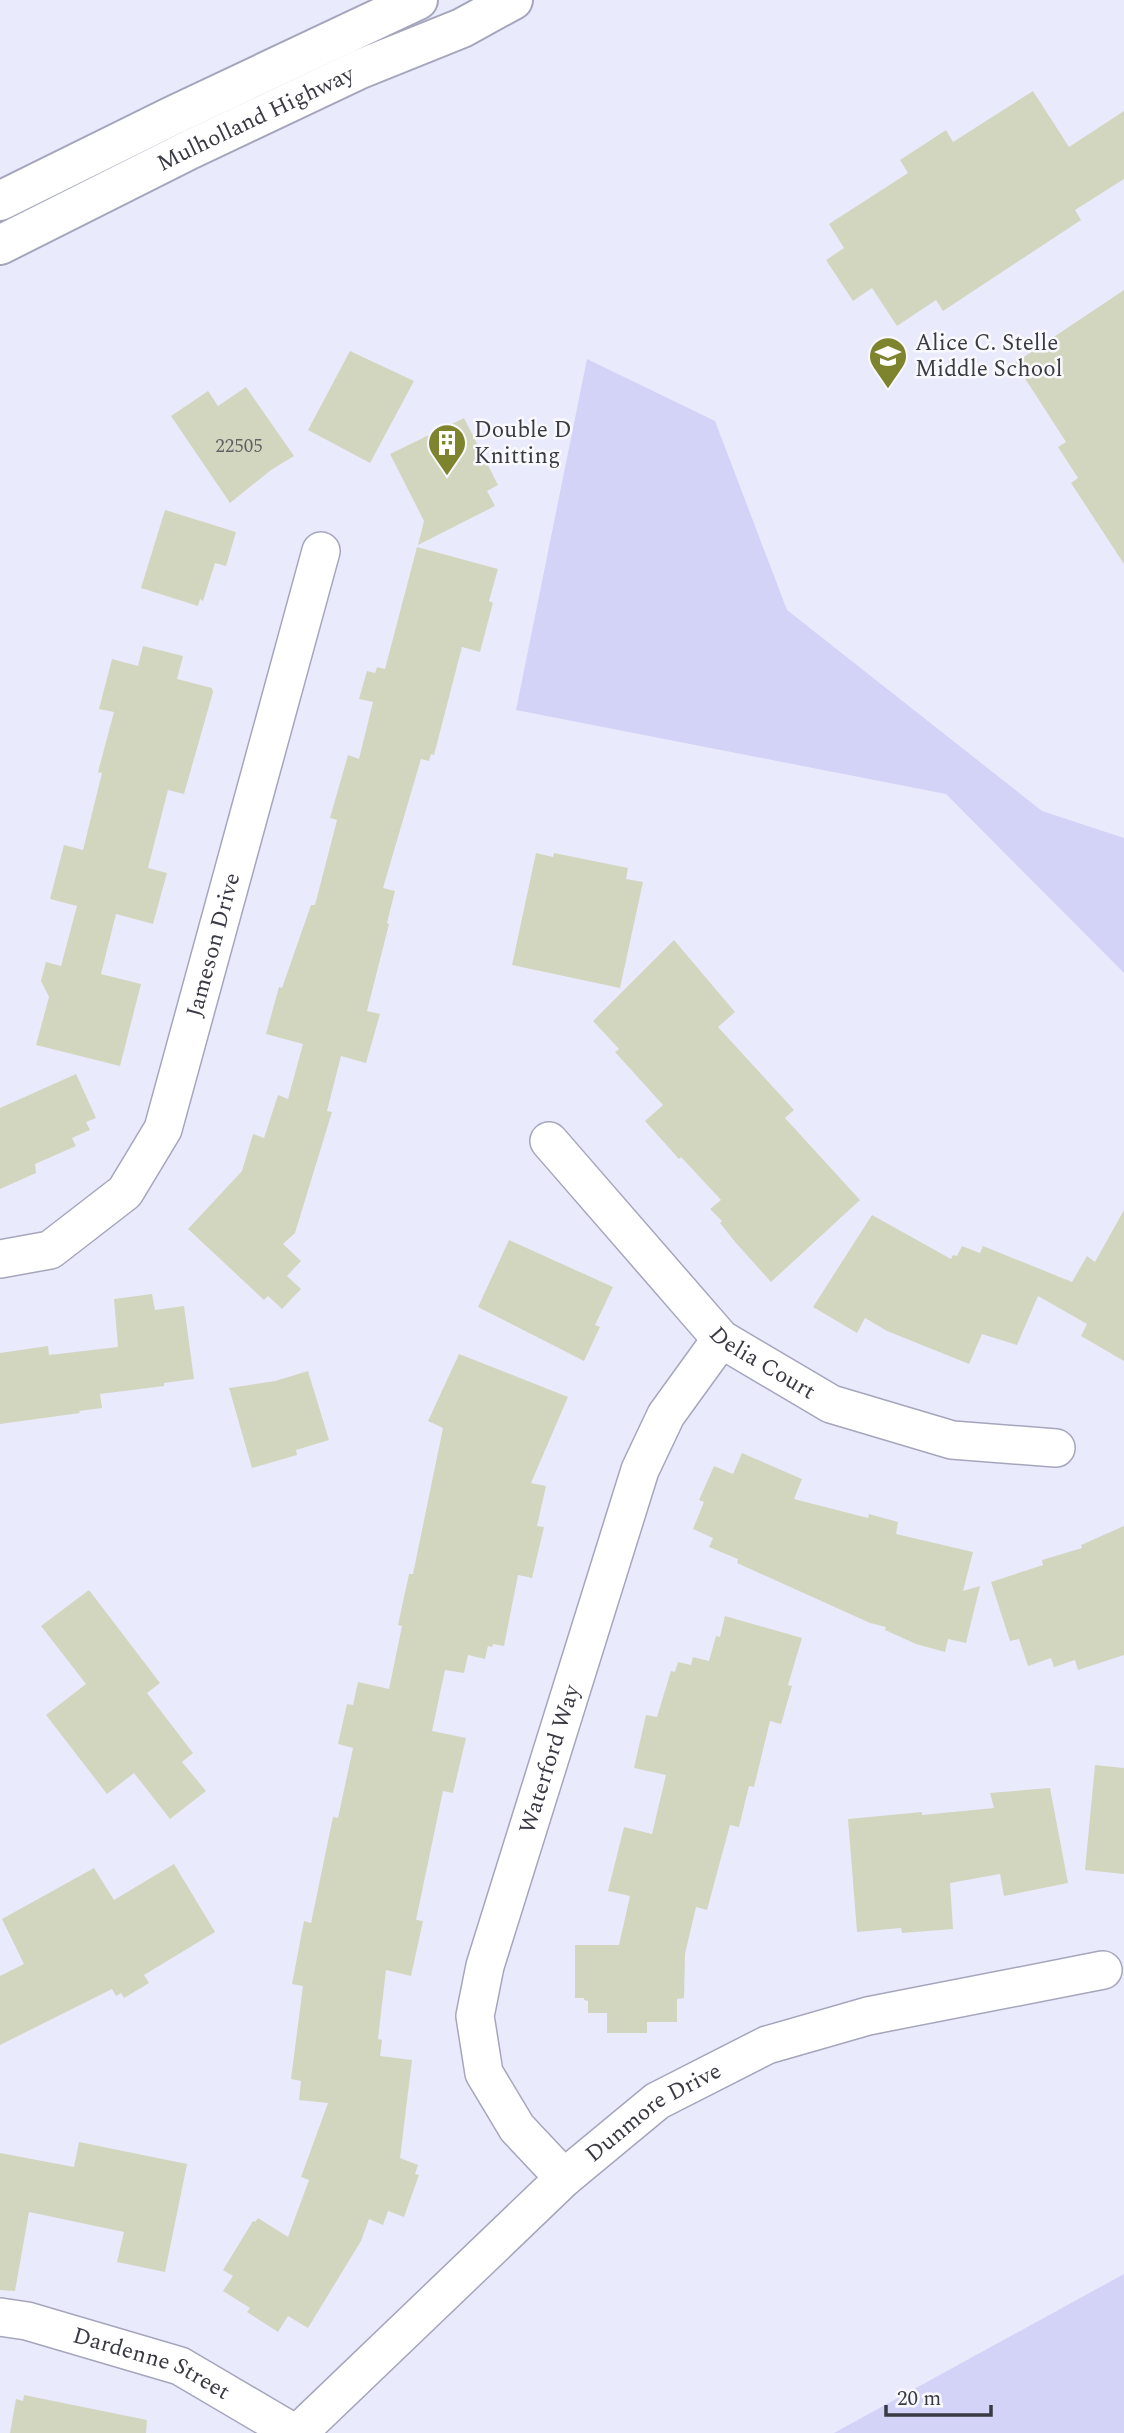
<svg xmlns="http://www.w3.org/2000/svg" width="1124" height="2433" font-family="Spectral,serif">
  <rect width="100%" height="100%" fill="#eaeafd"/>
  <!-- green -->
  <g fill="#d3d3f7">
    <polygon points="587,359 715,421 787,610 1042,811 1124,838 1124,973 946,794 516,710"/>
    <polygon points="1124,2274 1124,2433 834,2433"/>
  </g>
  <!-- building -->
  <g fill="#d3d6bf">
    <polygon points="1033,91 1069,147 1124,111 1124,179 1075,210 1081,220 943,311 936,300 897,326 872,288 853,301 826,260 844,248 829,224 908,173 900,160 946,130 953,142"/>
    <polygon points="1124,290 1124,564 1071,483 1078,478 1058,447 1066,442 1015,363"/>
    <polygon points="350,351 414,381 370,463 308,430"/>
    <polygon points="246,387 294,456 271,470 230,503 171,416 208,391 218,406"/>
    <polygon points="464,418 498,485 487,491 495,506 418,545 424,521 390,454"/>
    <polygon points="165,510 236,532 226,566 215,563 203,601 200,599 198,606 141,588"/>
    <polygon points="417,547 498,569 489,601 493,603 480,652 462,647 434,755 431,754 429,761 421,759 383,888 395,891 387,923 389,924 367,1011 380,1014 366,1063 341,1056 327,1111 332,1112 295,1233 283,1244 301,1261 287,1276 301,1289 282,1309 268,1296 264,1300 188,1229 242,1171 253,1134 264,1138 278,1095 288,1099 303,1044 266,1034 279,987 282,988 311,905 315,905 337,820 330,818 348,755 359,759 373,702 359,699 367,671 375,673 377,667 385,669"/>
    <polygon points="143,646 183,656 177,679 212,688 213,692 184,794 168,790 148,868 167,873 153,924 116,914 101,974 141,984 120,1066 36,1045 49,997 41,981 46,962 61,966 77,906 50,899 64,845 83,850 102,773 98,772 114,712 99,709 112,659 138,666"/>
    <polygon points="536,853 553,857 554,853 628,868 626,879 643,882 620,988 512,965"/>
    <polygon points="674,940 735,1012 718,1027 794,1110 785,1118 860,1200 771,1282 736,1243 720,1223 722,1221 710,1209 721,1200 681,1157 679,1159 645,1121 663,1105 615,1052 619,1049 593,1021"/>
    <polygon points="76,1074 96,1118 86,1122 90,1130 72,1138 76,1146 35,1164 36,1173 0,1189 0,1108"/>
    <polygon points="1124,1210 1124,1361 1081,1336 1087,1324 1038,1296 1017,1345 982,1334 969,1364 887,1331 865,1318 857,1333 813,1307 872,1215 951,1259 953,1255 957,1256 962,1246 980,1253 983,1246 1072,1282 1087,1256 1095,1262"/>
    <polygon points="509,1240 613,1287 595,1325 600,1327 584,1361 478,1307"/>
    <polygon points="152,1294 155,1310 184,1306 194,1379 164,1383 164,1386 100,1394 102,1408 79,1411 80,1413 0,1424 0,1353 48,1346 49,1355 118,1347 114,1299"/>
    <polygon points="459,1354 568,1397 531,1483 546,1486 537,1526 544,1527 532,1578 518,1575 504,1646 493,1644 492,1647 488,1646 485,1659 468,1655 464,1673 445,1670 432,1731 466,1738 453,1793 443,1791 416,1920 423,1921 411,1976 386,1970 378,2039 382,2040 380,2056 412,2060 400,2158 418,2165 415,2174 419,2175 404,2217 388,2211 383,2225 369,2219 361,2241 308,2328 288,2316 278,2332 247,2312 250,2308 223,2291 233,2276 223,2270 253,2221 255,2222 258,2218 288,2237 309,2180 301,2177 328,2103 299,2100 301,2081 291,2079 303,1986 292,1984 304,1921 311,1923 333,1817 338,1818 353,1748 338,1744 347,1704 353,1705 358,1682 389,1689 402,1626 398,1625 409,1574 413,1574 443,1428 428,1421"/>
    <polygon points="308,1371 329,1440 296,1450 297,1455 252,1468 229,1388 275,1381"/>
    <polygon points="742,1453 802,1479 794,1499 868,1518 869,1514 898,1522 896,1534 973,1552 963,1591 980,1586 966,1643 948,1639 945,1652 916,1644 885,1630 886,1627 870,1623 737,1563 738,1559 709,1547 713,1538 693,1529 704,1502 699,1500 714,1466 733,1474"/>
    <polygon points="1124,1526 1124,1655 1078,1670 1075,1660 1054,1667 1051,1658 1028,1666 1019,1639 1010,1641 991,1582 1043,1565 1042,1560 1082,1548 1081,1545"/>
    <polygon points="89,1590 160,1683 147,1693 193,1753 182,1762 206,1791 170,1819 134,1773 107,1794 46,1715 86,1684 41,1626"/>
    <polygon points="725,1616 802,1638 788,1685 792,1686 781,1724 770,1721 754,1787 749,1786 739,1827 730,1825 707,1910 696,1907 685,1954 684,1998 677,1999 677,2022 647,2022 647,2033 607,2033 607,2013 588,2013 588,2001 584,2000 584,1998 575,1998 575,1945 619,1945 630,1896 608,1891 624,1827 652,1834 666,1775 634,1768 646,1715 657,1717 671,1671 675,1672 678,1662 691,1665 693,1657 709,1661 716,1636 720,1637"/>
    <polygon points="1095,1765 1124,1768 1124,1874 1085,1870"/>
    <polygon points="1050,1788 1068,1883 1004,1896 1000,1874 950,1883 953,1929 902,1933 901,1928 857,1932 848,1819 922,1812 922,1815 994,1808 990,1793"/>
    <polygon points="174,1864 215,1932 144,1975 149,1983 124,1998 121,1993 116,1996 112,1989 0,2045 0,1976 24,1964 2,1919 94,1868 114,1900"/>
    <polygon points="79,2142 187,2164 165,2272 117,2262 124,2232 29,2212 15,2291 0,2290 0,2153 74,2167"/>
    <polygon points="24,2395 147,2420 146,2433 10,2433 16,2399 23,2401"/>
  </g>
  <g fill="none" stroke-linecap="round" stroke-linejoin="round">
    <defs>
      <g id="minor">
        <path id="s1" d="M549,1141L721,1339L831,1404L952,1440L1056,1448"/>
        <path id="s2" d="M0,1259L50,1250L125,1192L163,1129L321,551"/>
        <path id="s3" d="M564,2178L517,2128L484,2073L475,2016L485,1966L640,1470L666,1415L721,1339"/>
        <path id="s4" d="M0,2317L27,2321L180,2366L294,2433"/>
        <path id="s5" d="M298,2433L564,2178L657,2101L767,2045L868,2016L1103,1970"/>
      </g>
      <g id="major">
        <polyline points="0,201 172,116 418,0"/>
        <path id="s6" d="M0,245L191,149L360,69L462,28L513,0"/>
      </g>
    </defs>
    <!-- minor casing -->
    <use href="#minor" stroke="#a5a6bc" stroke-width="40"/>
    <!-- major casing -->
    <use href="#major" stroke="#a5a6bc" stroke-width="42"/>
    <!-- minor -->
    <use href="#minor" stroke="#fff" stroke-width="37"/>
    <!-- major -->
    <use href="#major" stroke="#fff" stroke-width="38"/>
  </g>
  <!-- icons -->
  <defs>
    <symbol id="school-pin" viewBox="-11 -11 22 30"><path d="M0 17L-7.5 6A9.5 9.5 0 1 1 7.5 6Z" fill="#7e832e" stroke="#f9f9fd"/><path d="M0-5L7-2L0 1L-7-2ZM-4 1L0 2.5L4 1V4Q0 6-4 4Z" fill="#fff"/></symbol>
    <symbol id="building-pin" viewBox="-11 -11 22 30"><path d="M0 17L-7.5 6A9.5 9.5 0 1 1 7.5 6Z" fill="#7e832e" stroke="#f9f9fd"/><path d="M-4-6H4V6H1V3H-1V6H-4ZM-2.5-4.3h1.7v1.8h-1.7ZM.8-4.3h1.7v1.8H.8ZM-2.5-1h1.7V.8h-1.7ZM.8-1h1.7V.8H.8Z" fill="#fff"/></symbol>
  </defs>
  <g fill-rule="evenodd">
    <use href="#school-pin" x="866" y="334" width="44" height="60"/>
    <use href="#building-pin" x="425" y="421" width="44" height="60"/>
  </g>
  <g text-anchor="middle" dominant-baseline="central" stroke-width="5" stroke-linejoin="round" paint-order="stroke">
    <!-- number labels -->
    <g font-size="19" fill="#606163">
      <text x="239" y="446">22505</text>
    </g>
    <!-- street labels -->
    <g font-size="23" fill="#3a3a44" stroke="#f9f9fd">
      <text stroke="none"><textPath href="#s6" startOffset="285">Mulholland Highway</textPath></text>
      <text stroke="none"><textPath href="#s2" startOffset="410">Jameson Drive</textPath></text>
      <text stroke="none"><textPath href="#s1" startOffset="310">Delia Court</textPath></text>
      <text stroke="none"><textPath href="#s3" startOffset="458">Waterford Way</textPath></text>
      <text stroke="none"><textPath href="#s5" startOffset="480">Dunmore Drive</textPath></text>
      <text stroke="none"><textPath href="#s4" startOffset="159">Dardenne Street</textPath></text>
    </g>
    <!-- poi labels -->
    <g font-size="23" fill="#3a3a44" stroke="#f9f9fd" text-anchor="start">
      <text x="915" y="343">Alice C. Stelle<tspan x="915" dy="26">Middle School</tspan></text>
      <text x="474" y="430">Double D<tspan x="474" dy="26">Knitting</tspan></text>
    </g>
  </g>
  <!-- scale -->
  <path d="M886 2405v10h105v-10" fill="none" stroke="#3a3a44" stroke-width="3.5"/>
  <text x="897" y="2405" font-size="21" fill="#3a3a44" stroke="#f9f9fd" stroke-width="5" paint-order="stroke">20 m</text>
</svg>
